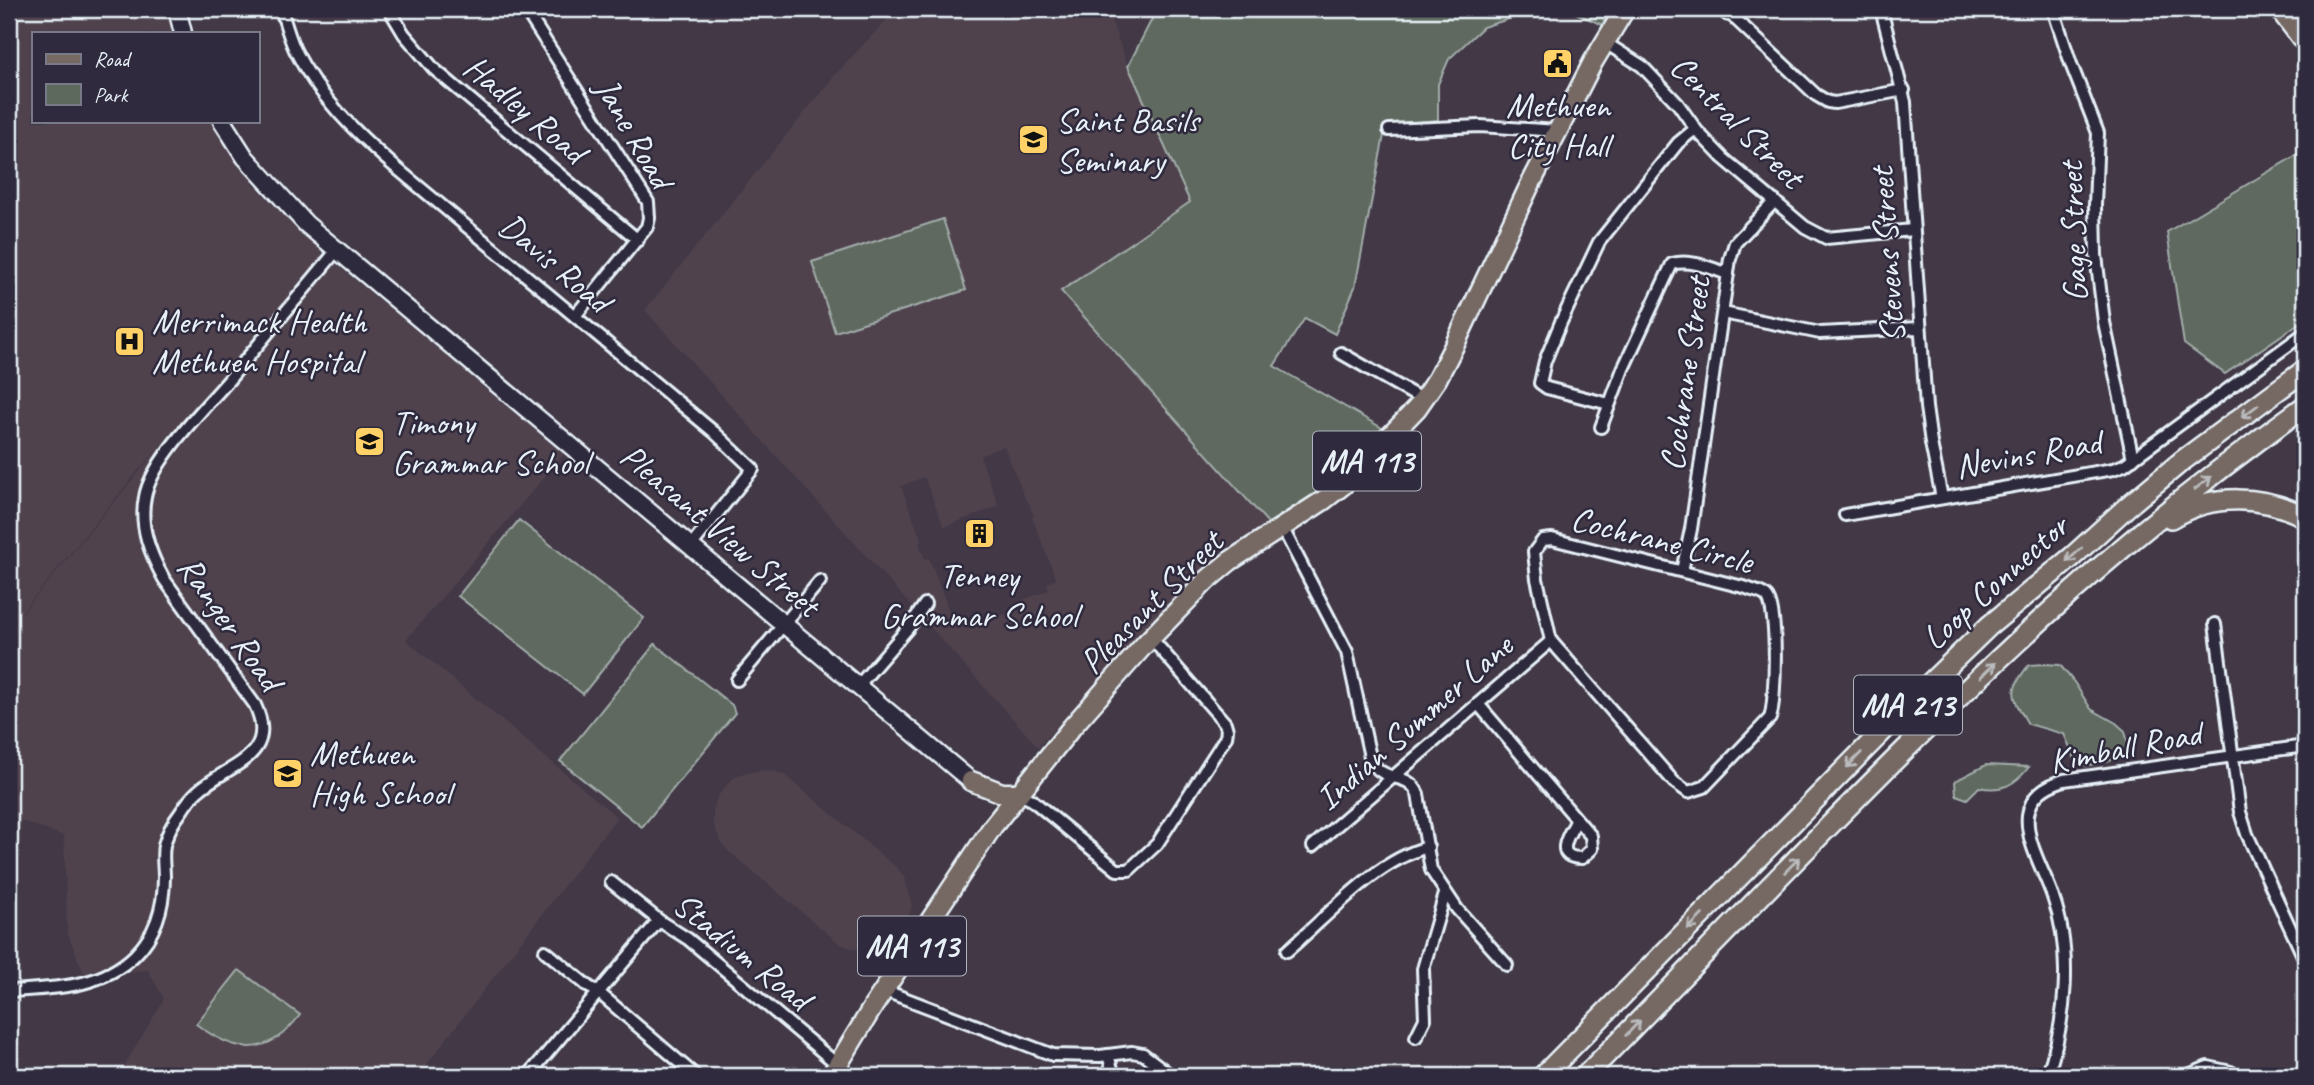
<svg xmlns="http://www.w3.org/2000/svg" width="2314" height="1085" font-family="Caveat,sans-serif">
  <rect width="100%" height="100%" fill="#423846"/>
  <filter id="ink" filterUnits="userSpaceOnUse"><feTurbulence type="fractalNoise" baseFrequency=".0143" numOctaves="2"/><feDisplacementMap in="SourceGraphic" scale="14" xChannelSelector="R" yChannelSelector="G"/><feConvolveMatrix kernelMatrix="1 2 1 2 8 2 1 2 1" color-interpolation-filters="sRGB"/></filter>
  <g filter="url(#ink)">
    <!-- built -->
    <g fill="#4f424d" fill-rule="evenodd">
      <path d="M9,9H167L173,33H33V121H211L254,185L323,253L564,454L406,640L617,817L418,1076H118L164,999L148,970L84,974L67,932L64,836L9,817ZM158,449L18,618H17L137,472Z"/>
      <path d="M897,9H1107L1128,66L1193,205L1061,291L1268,523L1219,552L1038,747L645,310L834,76ZM1004,446L1026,501H1028L1034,516L1032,517L1056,579L1047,583L1049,590L1014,603L1016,610L972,627L968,617L963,619L961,615L952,618L929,558L925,559L919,543L922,541L901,486L924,477L944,527L999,506L980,456Z"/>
      <polygon points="763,770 775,771 786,776 897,868 904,876 912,906 903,933 893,942 869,950 854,949 840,944 728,851 721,842 713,824 713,810 717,797 731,780 740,774"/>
    </g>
    <!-- green -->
    <g fill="#5e695e" stroke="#a3adab" stroke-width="2">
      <polygon points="1157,9 1541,9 1483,27 1449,59 1438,84 1438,120 1386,125 1355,287 1335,334 1305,318 1274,366 1382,428 1340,478 1268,523 1061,291 1190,202 1128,66"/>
      <polygon points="1567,9 1609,9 1602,25"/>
      <polygon points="2305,150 2305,319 2225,374 2184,344 2167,232"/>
      <polygon points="943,219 966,290 835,332 812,262"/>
      <polygon points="519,520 644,618 583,694 458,596"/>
      <polygon points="655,644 732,705 735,713 642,827 560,761"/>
      <path d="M2045,664L2060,665L2074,682L2091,709L2116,723L2125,731L2129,748L2123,757L2086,766L2075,759L2064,734L2028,724C2012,696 2007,692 2029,665Z"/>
      <path d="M1986,765L2029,767C2015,785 2002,792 1979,787L1967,799L1956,795L1955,781Z"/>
      <path d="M239,970L300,1015C268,1058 236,1054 196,1024Z"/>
    </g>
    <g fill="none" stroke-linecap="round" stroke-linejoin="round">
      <defs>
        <g id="street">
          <path d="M281,9C285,22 289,37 295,50C318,96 356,133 394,166L714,432L753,469L691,546"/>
          <polyline points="389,9 404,34 434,69 638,240"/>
          <polyline points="525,9 648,202 649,218 647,227 575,316"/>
          <polyline points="1881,9 1905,102 1926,407 1931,443 1942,498"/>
          <polyline points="2053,9 2071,64 2098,133 2095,205 2096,255 2104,322 2133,459"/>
          <polyline points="1728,12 1816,95 1828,102 1835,103 1904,90"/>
          <polyline points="1604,42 1642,66 1678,104 1697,131 1723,158 1805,227 1826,238 1913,230"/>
          <polyline points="1389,130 1480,126 1558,131"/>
          <polyline points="1723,313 1820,333 1920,328"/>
          <polyline points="1341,353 1423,400"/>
          <polyline points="1609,404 1547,388 1540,383 1545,361 1561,322 1599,242 1678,143 1695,129"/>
          <path d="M1601,427L1623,369L1672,264C1690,259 1711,268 1728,274"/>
          <polyline points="1845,515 2113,469 2124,465 2305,333"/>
          <path d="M1282,527L1347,652L1370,757C1373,761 1375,768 1380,771C1394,781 1410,775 1418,794L1431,870L1457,909L1507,965"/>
          <path d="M1552,539L1747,588C1753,591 1763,592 1767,597C1778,608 1776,702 1770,718L1704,787L1688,792L1674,782L1551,641L1537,579L1534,552L1543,540Z"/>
          <polyline points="1682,571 1691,529 1730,259 1735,243 1775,201"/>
          <polyline points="2215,624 2240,812 2247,834 2305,960"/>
          <polyline points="737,680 820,581"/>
          <polyline points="858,686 909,627 925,604"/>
          <path d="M1478,704L1591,836L1592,849L1582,858C1552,858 1569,834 1577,820"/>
          <polyline points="1018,793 1032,800 1117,870 1129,870 1157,844 1226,737 1227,730 1225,723 1151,638"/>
          <polyline points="1313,846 1551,641"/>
          <polyline points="611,882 661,922 688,939 838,1065"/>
          <polyline points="545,951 589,987 598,992 696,1076"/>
          <path d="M1287,951C1329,915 1375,861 1428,847"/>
          <polyline points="883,990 1053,1055 1100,1056 1132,1052 1143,1054 1172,1076"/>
          <path d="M9,991C53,988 100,989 135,955C156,934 164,907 164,877C164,867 162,856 164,845C167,834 174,821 181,812C186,804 191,797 198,791C226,765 280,758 255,705L164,579C150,554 139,526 145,497C151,461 203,410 228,381C264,338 300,294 337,250"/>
          <polyline points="1416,1037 1425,1019 1423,969 1445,894"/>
          <polyline points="1108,1055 1114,1076"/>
          <polyline points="528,1076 656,924 661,922"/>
          <path d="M2047,1076C2066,1021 2073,953 2053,897C2045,872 2025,842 2028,815C2031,795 2045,786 2064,780L2305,746"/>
          <polyline points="2186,1076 2208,1067 2231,1072"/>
        </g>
        <g id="secondary">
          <polyline points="177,9 183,33"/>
          <polyline points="1725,9 1728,12 1734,9"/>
          <polyline points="222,121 245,157 306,224 971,781"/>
        </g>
        <g id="primary">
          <polyline points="2279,9 2305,43"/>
          <polyline points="971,781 1002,793 1018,793"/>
          <polyline points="831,1076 874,1005 993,826 1072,727 1145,644 1206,581 1230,561 1324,500 1342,486 1417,408 1437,379 1455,344 1528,189 1593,62 1625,9"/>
        </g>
        <g id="highway">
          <path d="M2171,518C2213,493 2263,495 2305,517"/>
          <polyline points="1543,1076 1925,688 1989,626 2072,557 2128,506 2182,461 2305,370"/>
          <path d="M1585,1076C1746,913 1902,744 2073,591C2147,525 2225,464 2305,406"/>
        </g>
      </defs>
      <!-- street casing -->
      <use href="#street" stroke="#e8f1f8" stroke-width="16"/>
      <!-- secondary casing -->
      <use href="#secondary" stroke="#e8f1f8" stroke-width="21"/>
      <!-- primary casing -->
      <use href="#primary" stroke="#e8f1f8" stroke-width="23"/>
      <!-- highway casing -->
      <use href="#highway" stroke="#e8f1f8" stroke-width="24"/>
      <!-- street -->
      <use href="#street" stroke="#2f2a3d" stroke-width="10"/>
      <!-- secondary -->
      <use href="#secondary" stroke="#2f2a3d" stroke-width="16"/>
      <!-- primary -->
      <use href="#primary" stroke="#766964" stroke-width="18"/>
      <!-- highway -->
      <use href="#highway" stroke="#766964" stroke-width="19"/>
    </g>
    <!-- one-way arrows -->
    <defs><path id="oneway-shaft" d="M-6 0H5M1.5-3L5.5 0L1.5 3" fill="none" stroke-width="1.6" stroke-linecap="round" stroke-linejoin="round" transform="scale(1.75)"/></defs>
    <g stroke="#babbbd">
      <use href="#oneway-shaft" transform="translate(2250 411) rotate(143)"/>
      <use href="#oneway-shaft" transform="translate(2203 483) rotate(-38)"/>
      <use href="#oneway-shaft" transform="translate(2074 555) rotate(138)"/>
      <use href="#oneway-shaft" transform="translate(1988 670) rotate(-44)"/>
      <use href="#oneway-shaft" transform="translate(1854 760) rotate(134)"/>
      <use href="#oneway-shaft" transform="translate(1792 865) rotate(-45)"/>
      <use href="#oneway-shaft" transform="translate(1695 922) rotate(135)"/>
      <use href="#oneway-shaft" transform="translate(1633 1028) rotate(-46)"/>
    </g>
  </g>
  <!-- icons -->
  <defs>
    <symbol id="civic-square" viewBox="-11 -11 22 22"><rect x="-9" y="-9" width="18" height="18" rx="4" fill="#ffd166" stroke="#2f2a3d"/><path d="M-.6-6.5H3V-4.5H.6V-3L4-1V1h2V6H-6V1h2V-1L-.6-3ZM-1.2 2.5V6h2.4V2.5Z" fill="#111"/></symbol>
    <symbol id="school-square" viewBox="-11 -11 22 22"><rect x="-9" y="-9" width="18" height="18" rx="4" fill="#ffd166" stroke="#2f2a3d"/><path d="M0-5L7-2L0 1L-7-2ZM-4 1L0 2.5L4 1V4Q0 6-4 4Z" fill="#111"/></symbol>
    <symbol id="hospital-square" viewBox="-11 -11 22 22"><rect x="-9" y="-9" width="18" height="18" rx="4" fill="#ffd166" stroke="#2f2a3d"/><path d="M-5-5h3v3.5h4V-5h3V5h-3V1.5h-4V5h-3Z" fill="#111"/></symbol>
    <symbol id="building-square" viewBox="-11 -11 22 22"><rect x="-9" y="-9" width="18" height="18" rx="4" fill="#ffd166" stroke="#2f2a3d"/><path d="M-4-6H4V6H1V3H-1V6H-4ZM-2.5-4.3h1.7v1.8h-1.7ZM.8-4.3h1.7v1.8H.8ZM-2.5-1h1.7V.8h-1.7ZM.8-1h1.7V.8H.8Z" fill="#111"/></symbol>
  </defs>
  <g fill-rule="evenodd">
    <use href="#civic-square" x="1540" y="46" width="35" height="35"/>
    <use href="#school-square" x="1016" y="122" width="35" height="35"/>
    <use href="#hospital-square" x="112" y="324" width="35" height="35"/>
    <use href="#school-square" x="352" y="424" width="35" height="35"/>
    <use href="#building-square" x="962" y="516" width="35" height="35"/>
    <use href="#school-square" x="270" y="756" width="35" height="35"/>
  </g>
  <g text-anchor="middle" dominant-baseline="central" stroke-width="5" stroke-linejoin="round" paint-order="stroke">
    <!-- shield labels -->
    <g fill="#2f2a3d" stroke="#b0b5c0" stroke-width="2">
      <rect x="1313" y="431.5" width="108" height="59" rx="5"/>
      <rect x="1854" y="675.5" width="108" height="59" rx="5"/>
      <rect x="858" y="916.5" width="108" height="59" rx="5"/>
    </g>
    <g font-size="33" font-weight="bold" fill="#e8f1f8">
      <text x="1367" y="461">MA 113</text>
      <text x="1908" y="705">MA 213</text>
      <text x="912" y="946">MA 113</text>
    </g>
    <!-- poi labels -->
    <g font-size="35" fill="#e8f1f8" stroke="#2f2a3d" text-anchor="start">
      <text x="1558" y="105" text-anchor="middle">Methuen<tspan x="1558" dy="40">City Hall</tspan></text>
      <text x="1056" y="120">Saint Basils<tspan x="1056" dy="40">Seminary</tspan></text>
      <text x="152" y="321">Merrimack Health<tspan x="152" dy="40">Methuen Hospital</tspan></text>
      <text x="392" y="422">Timony<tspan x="392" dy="40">Grammar School</tspan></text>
      <text x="979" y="575" text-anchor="middle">Tenney<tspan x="979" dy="40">Grammar School</tspan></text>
      <text x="310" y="753">Methuen<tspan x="310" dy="40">High School</tspan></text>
    </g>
    <!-- street labels -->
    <g font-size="35" fill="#e8f1f8" stroke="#2f2a3d">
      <text transform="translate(525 109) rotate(40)">Hadley Road</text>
      <text transform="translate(1737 121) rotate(45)">Central Street</text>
      <text transform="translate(634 133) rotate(60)">Jane Road</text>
      <text transform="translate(2073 232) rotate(-92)">Gage Street</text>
      <text transform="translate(1887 255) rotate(-94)">Stevens Street</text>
      <text transform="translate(555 263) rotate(40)">Davis Road</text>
      <text transform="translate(1685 374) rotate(-82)">Cochrane Street</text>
      <text transform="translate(2028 454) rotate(-10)">Nevins Road</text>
      <text transform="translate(720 530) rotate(40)">Pleasant View Street</text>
      <text transform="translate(1662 540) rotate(14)">Cochrane Circle</text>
      <text transform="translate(1995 582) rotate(-42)">Loop Connector</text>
      <text transform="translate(1151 602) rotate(-45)">Pleasant Street</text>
      <text transform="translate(230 623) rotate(55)">Ranger Road</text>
      <text transform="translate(1414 722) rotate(-41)">Indian Summer Lane</text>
      <text transform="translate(2125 747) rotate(-11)">Kimball Road</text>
      <text transform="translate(742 951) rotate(39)">Stadium Road</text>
    </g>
  </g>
  <!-- margin -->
  <rect width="2314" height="1085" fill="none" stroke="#2f2a3d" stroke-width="35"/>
  <rect x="18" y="18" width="2279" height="1050" fill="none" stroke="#e8f1f8" stroke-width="2.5" filter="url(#ink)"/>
  <!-- legend -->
  <rect x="32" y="32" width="228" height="91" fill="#2f2a3d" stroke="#797a88" stroke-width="2"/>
  <rect x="46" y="54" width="35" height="10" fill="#766964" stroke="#797a88" stroke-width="2"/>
  <text x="94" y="66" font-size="21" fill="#e8f1f8">Road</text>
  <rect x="46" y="84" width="35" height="21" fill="#5e695e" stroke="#797a88" stroke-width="2"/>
  <text x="94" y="102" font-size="21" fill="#e8f1f8">Park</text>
</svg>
